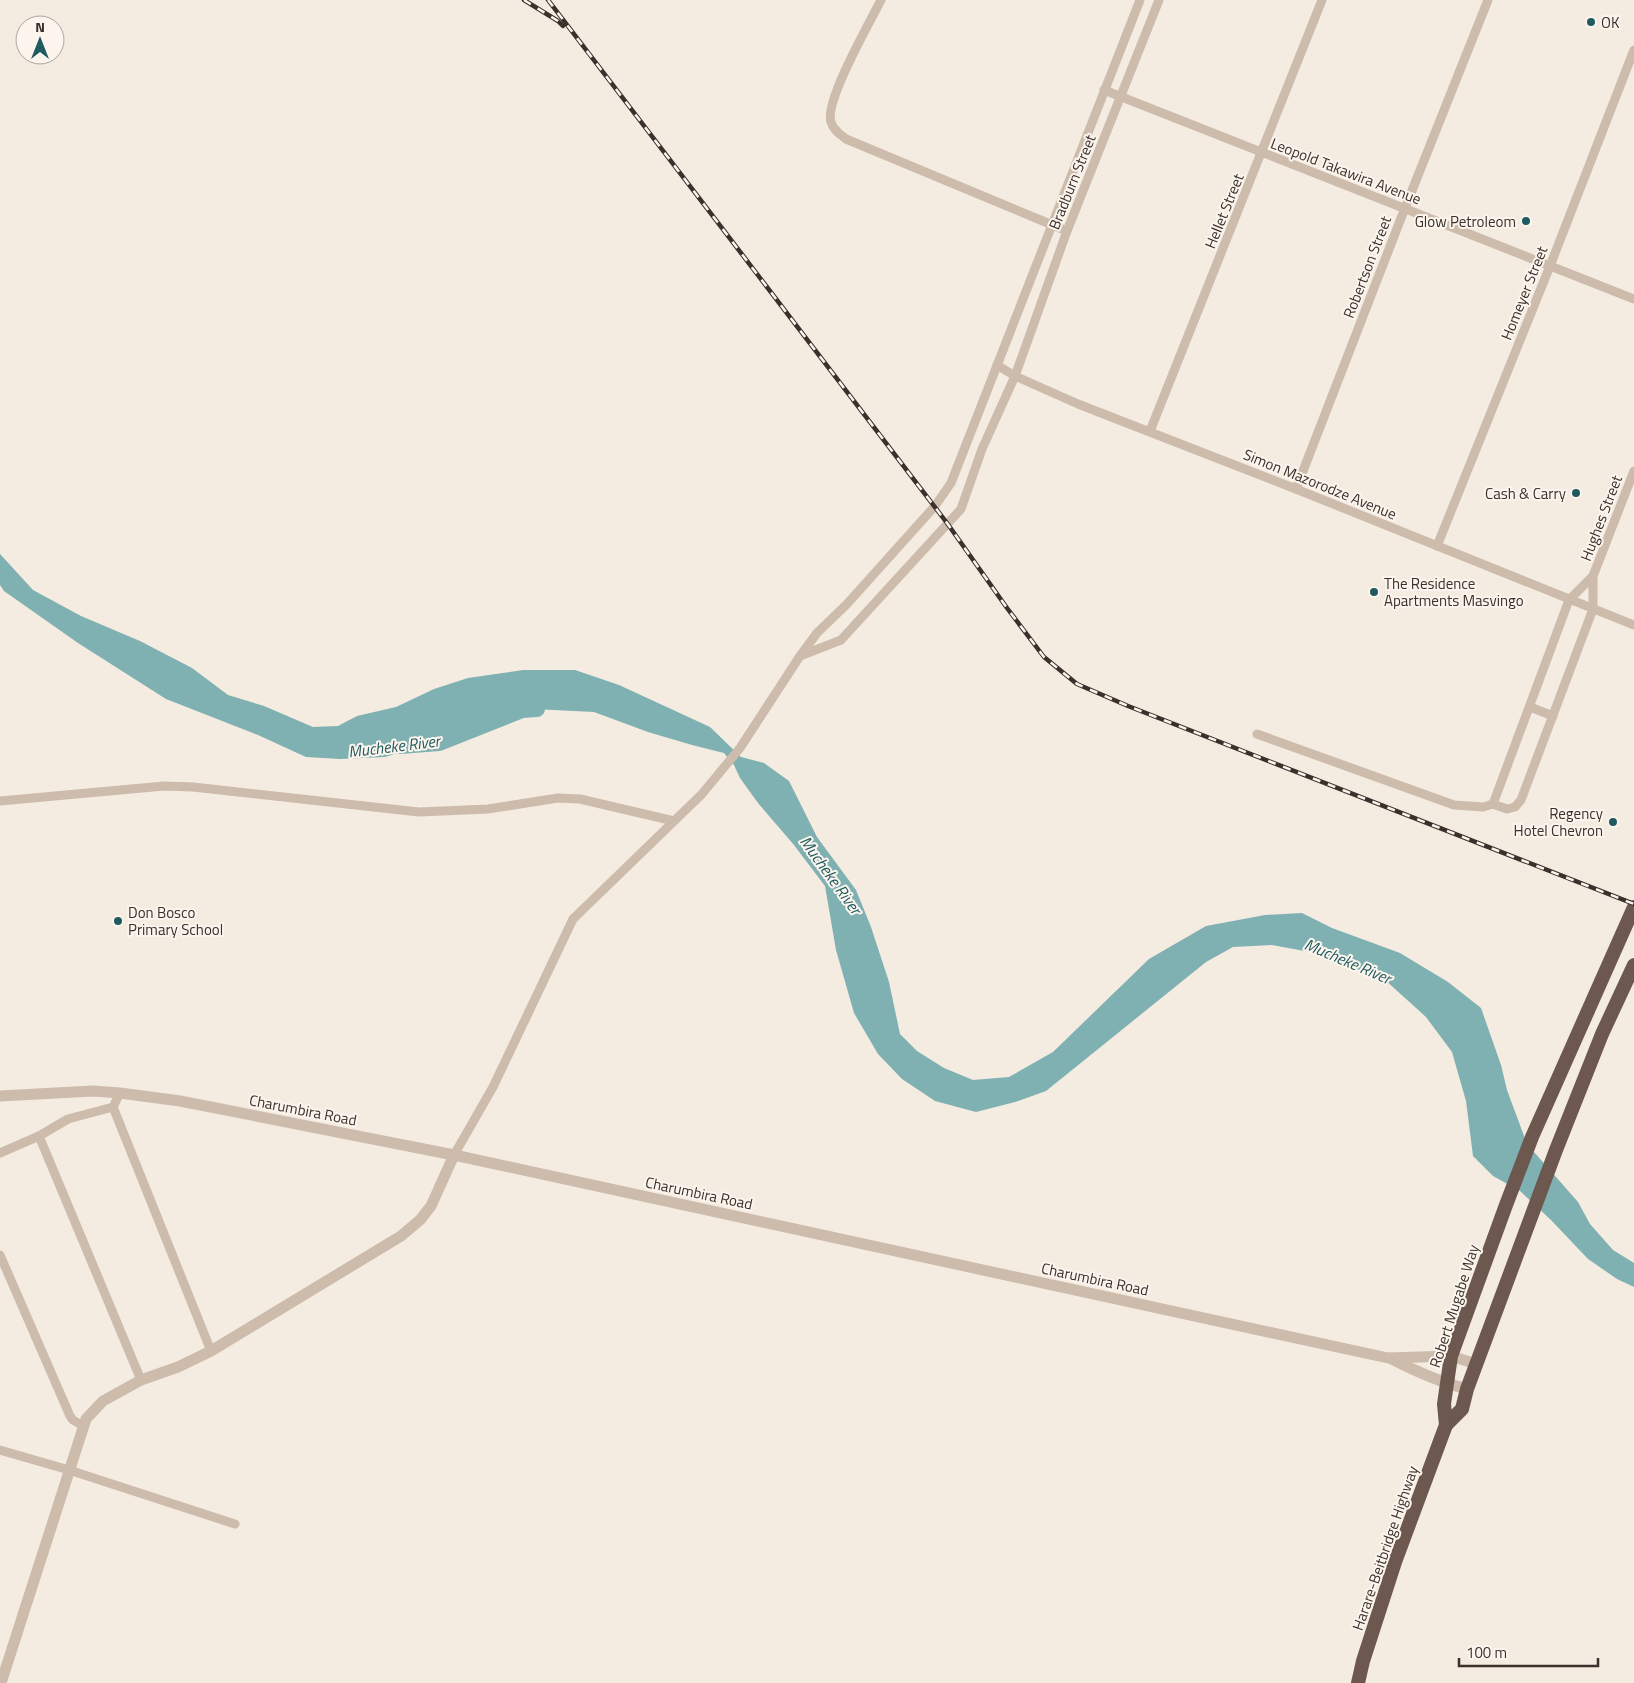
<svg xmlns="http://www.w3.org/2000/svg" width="1634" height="1683" font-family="'Titillium Web',sans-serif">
  <rect width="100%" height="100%" fill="#f4ebe1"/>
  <!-- water -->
  <polygon fill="#7fb0b2" points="0,554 33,590 81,616 140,641 192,668 228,695 264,706 313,727 338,726 357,716 396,707 434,689 468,678 523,670 575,670 619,685 710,727 741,757 764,763 789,781 817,837 856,890 871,927 889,982 900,1034 917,1051 944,1068 973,1080 1009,1077 1053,1052 1149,959 1206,926 1265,915 1302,913 1332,928 1400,953 1448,982 1481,1008 1501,1065 1507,1090 1527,1144 1578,1202 1590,1224 1613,1250 1634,1263 1634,1287 1617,1279 1588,1259 1551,1220 1520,1191 1493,1176 1473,1156 1466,1101 1452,1052 1426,1017 1384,979 1310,952 1272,945 1233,947 1206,962 1046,1091 1015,1102 976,1112 935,1101 902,1079 878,1054 854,1013 836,950 825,886 794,845 758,803 740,778 734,765 724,753 692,745 648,732 594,712 534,709 492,716 448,732 407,750 385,757 340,759 306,757 258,735 166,699 78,643 4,591 0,585"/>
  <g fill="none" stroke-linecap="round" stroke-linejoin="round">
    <!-- river -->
    <polyline stroke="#7fb0b2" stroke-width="16" points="400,746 439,743 522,710 537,709"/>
    <!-- minor -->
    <g stroke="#cdbbac" stroke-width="9">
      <path d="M881,0C870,22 824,102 831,122C833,130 840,134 846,139L1067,231"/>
      <polyline points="1104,90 1634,299"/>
      <polyline points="997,365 1015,376 1078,404 1296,489 1634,625"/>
      <polyline points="1150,431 1322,0"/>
      <polyline points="1296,489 1405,208 1488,0"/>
      <polyline points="1437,546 1550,266 1634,50"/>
      <polyline points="800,656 841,640 961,509 982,449 1015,376 1067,231 1159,0"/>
      <polyline points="1530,707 1553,716"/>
      <polyline points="1257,734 1454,805 1483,807 1493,804 1507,809 1515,807 1521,800 1593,609 1593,576 1634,471"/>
      <polyline points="0,801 164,786 193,787 419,812 488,809 558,798 580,799 674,821"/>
      <polyline points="1493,804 1569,600 1593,576"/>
      <polyline points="113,1107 211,1351"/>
      <polyline points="39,1136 68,1119 113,1107 120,1093"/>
      <polyline points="0,1153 39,1136 141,1380"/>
      <polyline points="454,1155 493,1087 573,919 702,794 740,748 800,656 817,633 847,604 935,506 951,483 1140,0"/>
      <polyline points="0,1255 70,1416 73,1420 83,1426"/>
      <polyline points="0,1450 69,1470 235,1524"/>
    </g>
    <!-- tertiary -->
    <g stroke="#cdbbac" stroke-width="11">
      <polyline points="0,1096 93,1091 120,1093 180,1101 454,1155 1388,1358 1451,1356 1476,1364"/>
      <path d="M1390,1358C1415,1371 1439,1382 1467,1389"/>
      <polyline points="1,1683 86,1419 103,1401 141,1380 178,1367 211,1351 401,1236 420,1220 431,1206 454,1155"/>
    </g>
    <!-- trunk -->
    <g stroke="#6c584f" stroke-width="14">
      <polyline points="1446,1425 1462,1409 1467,1389 1556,1150 1602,1034 1634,965"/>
      <polyline points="1358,1683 1363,1661 1395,1562 1446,1425 1444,1404 1451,1356 1506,1205 1532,1137 1634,907"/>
    </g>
    <defs>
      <g id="rail">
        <polyline points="524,0 558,21 563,26"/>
        <polyline points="548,0 947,523 1007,608 1044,657 1077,684 1128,706 1634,904"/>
      </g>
    </defs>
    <!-- rail casing -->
    <use href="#rail" stroke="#3b302b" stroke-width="4.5"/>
    <!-- rail -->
    <use href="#rail" stroke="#fbf5ee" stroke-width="2.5" stroke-dasharray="8" stroke-linecap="butt"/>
  </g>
  <!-- markers -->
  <g fill="#1f5a5e" stroke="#fbf5ee" stroke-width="2">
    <circle cx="1591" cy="22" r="5"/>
    <circle cx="1526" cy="221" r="5"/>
    <circle cx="1576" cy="493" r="5"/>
    <circle cx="1374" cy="592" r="5"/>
    <circle cx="1613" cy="822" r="5"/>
    <circle cx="118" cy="921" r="5"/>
  </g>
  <g text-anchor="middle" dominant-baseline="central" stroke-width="4" stroke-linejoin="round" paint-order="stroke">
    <!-- poi labels -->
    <g font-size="15" fill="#3b302b" stroke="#fbf5ee" text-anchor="start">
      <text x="1601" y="22">OK</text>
      <text x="1516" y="221" text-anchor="end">Glow Petroleom</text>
      <text x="1566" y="493" text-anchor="end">Cash &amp; Carry</text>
      <text x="1384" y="583">The Residence<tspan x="1384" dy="17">Apartments Masvingo</tspan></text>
      <text x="1603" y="813" text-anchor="end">Regency<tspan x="1603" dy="17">Hotel Chevron</tspan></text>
      <text x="128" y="912">Don Bosco<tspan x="128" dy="17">Primary School</tspan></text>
    </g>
    <!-- street labels -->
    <g font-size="15" fill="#3b302b" stroke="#fbf5ee">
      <text transform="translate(1346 171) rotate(21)">Leopold Takawira Avenue</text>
      <text transform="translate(1072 182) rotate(-68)">Bradburn Street</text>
      <text transform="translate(1224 211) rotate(-68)">Hellet Street</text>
      <text transform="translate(1367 267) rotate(-69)">Robertson Street</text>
      <text transform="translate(1524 293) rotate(-68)">Homeyer Street</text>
      <text transform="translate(1320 484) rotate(22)">Simon Mazorodze Avenue</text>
      <text transform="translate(1601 518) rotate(-69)">Hughes Street</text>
      <text transform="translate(303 1110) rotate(11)">Charumbira Road</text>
      <text transform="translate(699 1193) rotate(12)">Charumbira Road</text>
      <text transform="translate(1095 1279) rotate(12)">Charumbira Road</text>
      <text transform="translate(1454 1306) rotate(-72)">Robert Mugabe Way</text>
      <text transform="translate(1385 1548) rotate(-71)">Harare-Beitbridge Highway</text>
    </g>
    <!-- water labels -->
    <g font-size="16" font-style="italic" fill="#1f5a5e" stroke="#fbf5ee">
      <text transform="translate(394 746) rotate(-7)">Mucheke River</text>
      <text transform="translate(831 875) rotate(54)">Mucheke River</text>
      <text transform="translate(1348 961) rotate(23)">Mucheke River</text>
    </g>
  </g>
  <!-- north arrow -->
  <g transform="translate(40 40)"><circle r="24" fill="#fbf5ee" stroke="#aea6a0"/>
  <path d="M0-4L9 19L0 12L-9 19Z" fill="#1f5a5e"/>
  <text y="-8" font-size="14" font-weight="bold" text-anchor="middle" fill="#3b302b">N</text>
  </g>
  <!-- scale -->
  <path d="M1459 1658v8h139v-8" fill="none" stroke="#3b302b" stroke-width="2.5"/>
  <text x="1466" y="1658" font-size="15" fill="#3b302b" stroke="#fbf5ee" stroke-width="4" paint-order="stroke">100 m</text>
</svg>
